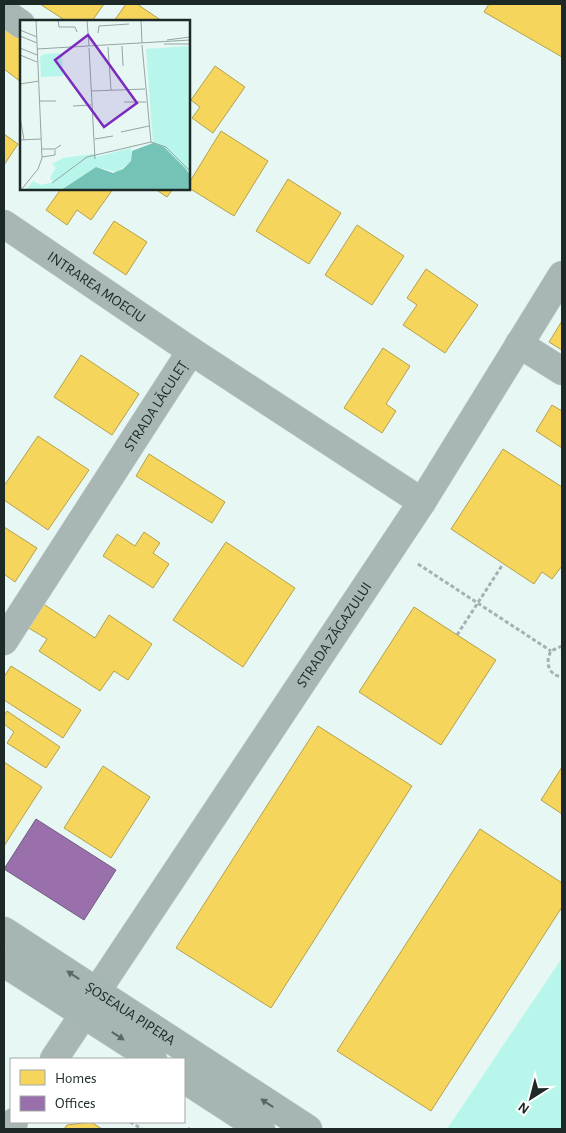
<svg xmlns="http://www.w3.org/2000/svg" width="566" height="1133" font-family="'Alegreya Sans',sans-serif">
  <rect width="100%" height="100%" fill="#e6f7f4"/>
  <!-- green -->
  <polygon fill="#b8f6eb" points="562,958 562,1129 447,1129"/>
  <!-- homes -->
  <g fill="#f6d55c" stroke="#b5a14c">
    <polygon points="40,4 104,4 92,21 66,21"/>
    <polygon points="126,4 137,4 162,21 114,21"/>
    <polygon points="489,4 562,4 562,57 484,12"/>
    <polygon points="4,23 21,36 21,82 4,69"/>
    <polygon points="215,66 245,87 213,133 192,118 200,107 191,100"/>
    <polygon points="221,131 268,161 234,216 189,188 189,183"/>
    <polygon points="4,134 18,144 4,165"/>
    <polygon points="288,179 341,213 309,264 256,231"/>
    <polygon points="61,189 113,189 91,220 77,210 67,225 46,210"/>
    <polygon points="155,189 173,189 167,197"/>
    <polygon points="114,221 147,242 126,275 93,253"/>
    <polygon points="357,225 404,256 372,305 325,275"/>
    <polygon points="426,269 478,305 445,353 403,325 417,305 407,298"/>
    <polygon points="562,321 562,350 549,342"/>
    <polygon points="383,348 410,366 386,404 396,411 382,433 344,408"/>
    <polygon points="81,355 139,394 112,435 54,397"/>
    <polygon points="552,405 562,411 562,448 536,431"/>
    <polygon points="38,436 89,470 48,530 4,500 4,486"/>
    <polygon points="503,449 562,487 562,566 552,579 542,572 534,584 451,529"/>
    <polygon points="149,454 225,502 212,523 136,476"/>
    <polygon points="4,527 37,548 15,582 4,574"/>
    <polygon points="144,532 160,543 153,553 169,564 153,588 103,556 117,534 135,546"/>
    <polygon points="226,542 295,588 243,667 173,620"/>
    <polygon points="42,603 95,638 109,615 152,644 128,680 114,671 100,691 39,651 47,639 27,627"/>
    <polygon points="414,607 496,660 441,745 359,692"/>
    <polygon points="11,666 81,710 63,738 4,700 4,677"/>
    <polygon points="7,711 60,747 46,768 7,743 14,732 4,724 4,716"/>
    <polygon points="318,726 412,786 271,1008 176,948"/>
    <polygon points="4,762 42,787 4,846"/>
    <polygon points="103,766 150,797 111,858 64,828"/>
    <polygon points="562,767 562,814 541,800"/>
    <polygon points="480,829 562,883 562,907 431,1111 337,1051"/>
    <polygon points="91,1122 102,1129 64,1129 67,1125"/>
  </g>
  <!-- offices -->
  <polygon fill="#9970ab" stroke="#745b83" points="36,819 116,870 84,920 4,869"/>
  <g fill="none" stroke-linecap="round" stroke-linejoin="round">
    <defs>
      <g id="minor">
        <polyline points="4,12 21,24"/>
        <path id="s1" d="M4,224L191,351L422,502"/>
        <polyline points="519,344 562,371"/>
        <path id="s2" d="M4,641L191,351"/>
        <path id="s3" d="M97,991L422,502L562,275"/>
        <polyline points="54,1059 84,1014"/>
        <polyline points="9,1129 14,1122"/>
      </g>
      <g id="secondary">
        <path id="s4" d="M4,931L308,1129"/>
        <polyline points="4,963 153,1059"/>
        <polyline points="184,1079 261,1129"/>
      </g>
    </defs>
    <!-- minor casing -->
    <use href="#minor" stroke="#c7d4d2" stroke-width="29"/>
    <!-- secondary casing -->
    <use href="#secondary" stroke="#c7d4d2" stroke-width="29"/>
    <!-- path -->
    <g stroke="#a5b2b0" stroke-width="3" stroke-dasharray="4 2.5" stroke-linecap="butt">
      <polyline points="418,564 551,651"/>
      <polyline points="457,635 503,564"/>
      <path d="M562,646L551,651C545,662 548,675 562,677"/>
      <polyline points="130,1122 142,1129"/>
      <polyline points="189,1129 190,1128"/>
    </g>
    <!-- minor -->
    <use href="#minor" stroke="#a9b7b4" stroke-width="28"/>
    <!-- secondary -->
    <use href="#secondary" stroke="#a5b6b3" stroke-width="28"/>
  </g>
  <!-- one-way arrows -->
  <defs><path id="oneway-solid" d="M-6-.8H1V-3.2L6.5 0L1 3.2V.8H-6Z" transform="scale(1.25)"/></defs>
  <g fill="#5a6865">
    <use href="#oneway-solid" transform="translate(73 975) rotate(-147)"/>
    <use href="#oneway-solid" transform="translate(118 1036) rotate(33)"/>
    <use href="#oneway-solid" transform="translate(267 1103) rotate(-147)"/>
  </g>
  <g text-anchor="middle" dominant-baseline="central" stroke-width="5" stroke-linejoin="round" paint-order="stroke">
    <!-- street labels -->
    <g font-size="15" fill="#1c2926" stroke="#fff">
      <text stroke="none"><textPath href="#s1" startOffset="112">INTRAREA MOECIU</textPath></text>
      <text stroke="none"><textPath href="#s2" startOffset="280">STRADA LĂCULEȚ</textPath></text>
      <text stroke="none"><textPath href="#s3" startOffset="428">STRADA ZĂGAZULUI</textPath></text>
      <text stroke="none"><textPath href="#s4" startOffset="151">ȘOSEAUA PIPERA</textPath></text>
    </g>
  </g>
  <!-- overview -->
  <g transform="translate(20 20)">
    <rect width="170" height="170" fill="#e6f7f4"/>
    <path d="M170,26V155L133,123L126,29ZM42,33L43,56L21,57L20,37L24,34ZM111,128V141L97,152L76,147L40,170H6L13,161L21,165L33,162L30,158L36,148L32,144L43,138L73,134L76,137Z" fill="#b8f6eb"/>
    <path d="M133,123L144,127L165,148L170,155V170H41L76,147L93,153L103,149L111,141L112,131Z" fill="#75c3b6"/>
    <path fill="none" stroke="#95a5a2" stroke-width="1" d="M38,0L39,7H55L57,12M67,0L69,26M121,0L122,23M0,10L17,17M78,13L79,6L109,4M0,16L17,23M147,20L170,17M144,24H170M122,25L131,122M102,26L103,46M88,27L91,70M0,28L17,35M69,28L75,139M17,29L170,20M0,35L17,42M0,64L19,61M71,71L125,69M19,81H36M104,82H126M53,86L71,85M0,97L4,120M101,112L129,106M75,119L93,116M0,120L21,119M22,129H35L41,125M22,137L35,135V130M32,163L67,137L131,122L146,127L170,151M1,170L18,149L22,138L16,0"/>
    <path fill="#7b2cbf" fill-opacity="0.15" stroke="#7b2cbf" stroke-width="2.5" d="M68,15L117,83L84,107L35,40Z"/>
    <rect width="170" height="170" fill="none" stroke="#1c2926" stroke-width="2.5"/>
  </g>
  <!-- border -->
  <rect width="566" height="1133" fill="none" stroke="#1c2926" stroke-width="10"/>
  <!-- legend -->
  <rect x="10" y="1058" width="175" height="65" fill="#ffffff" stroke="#a4a9a8"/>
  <rect x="20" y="1070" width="25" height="15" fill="#f6d55c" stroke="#a4a9a8"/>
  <text x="55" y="1083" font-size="15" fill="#1c2926">Homes</text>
  <rect x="20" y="1096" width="25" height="15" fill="#9970ab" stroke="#a4a9a8"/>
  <text x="55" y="1108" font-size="15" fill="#1c2926">Offices</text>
  <!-- north arrow -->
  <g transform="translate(531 1098) rotate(216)" stroke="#ffffff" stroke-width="4" paint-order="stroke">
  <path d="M0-4L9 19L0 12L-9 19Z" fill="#1c2926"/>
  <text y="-8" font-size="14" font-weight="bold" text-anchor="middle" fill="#1c2926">N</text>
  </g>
</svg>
